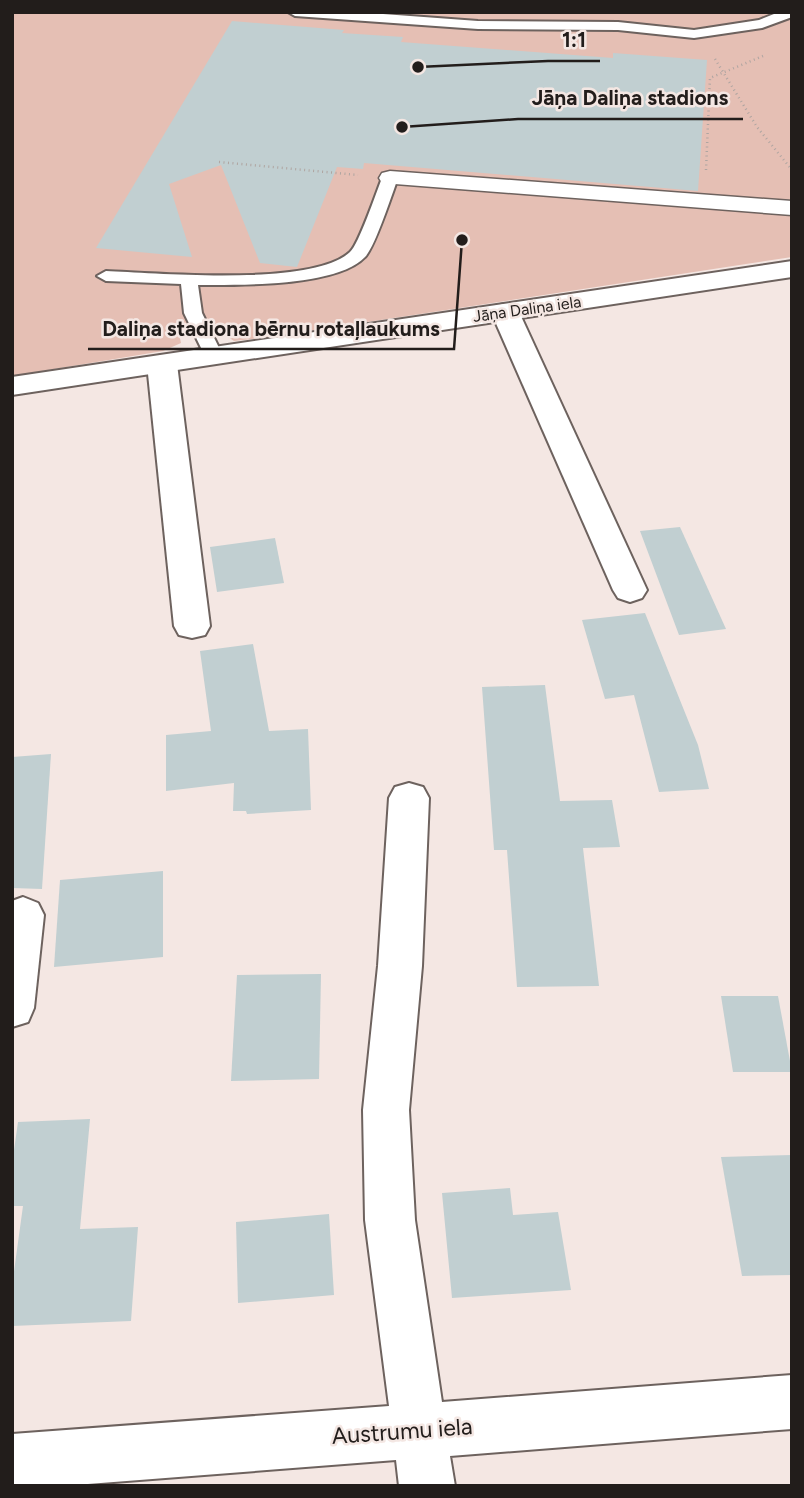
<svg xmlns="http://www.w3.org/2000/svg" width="804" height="1498" font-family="Figtree,sans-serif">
  <rect width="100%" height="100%" fill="#f4e7e3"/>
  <!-- green -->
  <polygon fill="#e5bfb4" points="12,12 792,12 792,257 276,336 234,341 213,327 179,333 181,343 163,351 12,376"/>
  <!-- building -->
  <g fill="#c1cfd1">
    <polygon points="232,21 344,30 342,33 403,37 401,42 613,58 613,53 707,60 698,191 364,163 363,169 337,167 297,267 260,263 221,165 169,184 192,257 96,248"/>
    <polygon points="680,527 726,629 679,635 640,531"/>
    <polygon points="275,538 284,583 217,592 210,547"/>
    <polygon points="645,613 698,745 709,789 659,792 634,695 605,699 582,620"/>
    <polygon points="253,644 269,731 308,729 311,810 247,814 246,811 233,811 234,783 166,791 166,735 211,731 200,651"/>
    <polygon points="545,685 560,801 612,800 620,847 583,848 599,986 517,987 507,850 494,850 482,687"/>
    <polygon points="51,754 42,889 12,888 12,757"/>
    <polygon points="163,871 163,957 54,967 60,880"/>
    <polygon points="321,974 319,1079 231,1081 237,975"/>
    <polygon points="721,996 778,996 792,1072 733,1072"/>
    <polygon points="90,1119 80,1229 138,1227 131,1321 12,1326 12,1286 23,1206 12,1206 12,1164 18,1122"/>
    <polygon points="792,1155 792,1275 742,1276 721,1157"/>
    <polygon points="510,1188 513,1215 558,1212 571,1290 452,1298 442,1193"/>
    <polygon points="329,1214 334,1295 238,1303 236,1222"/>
  </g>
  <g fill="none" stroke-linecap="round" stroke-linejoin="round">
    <defs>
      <g id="service">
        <polygon points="288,12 356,12 478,21 618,22 694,30 759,20 779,12 792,12 792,17 762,28 694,38 618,30 478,29 295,16"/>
        <path d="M390,173L398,178C392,194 375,247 365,257C337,287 238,285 198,285L202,313L222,354L220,358H206L204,354L184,313L181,284L106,281L97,276L106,271C157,273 313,287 350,252C359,244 376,193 382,178Z"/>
      </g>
      <polygon id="pedestrian" points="390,171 792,201 792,215 382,183 379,178 382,173"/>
      <g id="minor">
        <polygon points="505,304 515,306 519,312 647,590 642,598 630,602 618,598 613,590 491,312 495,306"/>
        <polygon points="162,355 172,358 177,364 210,626 205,635 192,638 179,635 174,626 147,364 152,358"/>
        <polygon points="409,783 423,787 429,798 422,966 409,1110 415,1220 442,1402 792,1375 792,1429 450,1456 455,1486 399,1486 396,1460 62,1486 12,1486 12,1434 389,1406 365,1220 363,1110 378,966 389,798 395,787"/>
        <polygon points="23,897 38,903 44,915 34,1008 28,1022 12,1027 12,901"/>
      </g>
      <polygon id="tertiary" points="792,261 792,277 12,395 12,377"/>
    </defs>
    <!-- service casing -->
    <use href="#service" stroke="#6d625e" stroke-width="4"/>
    <!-- pedestrian casing -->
    <use href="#pedestrian" stroke="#6d625e" stroke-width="3"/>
    <!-- minor casing -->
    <use href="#minor" stroke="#6d625e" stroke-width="4"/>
    <!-- tertiary casing -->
    <use href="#tertiary" stroke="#6d625e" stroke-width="4"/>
    <!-- path -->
    <g stroke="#afa5a1" stroke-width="2.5" stroke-dasharray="1 3.5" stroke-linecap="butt">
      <polyline points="715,59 757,127 792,170"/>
      <polyline points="219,162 358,175"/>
      <polyline points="706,170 710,78 763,56"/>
    </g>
    <!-- service -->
    <use href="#service" fill="#fff" fill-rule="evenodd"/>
    <!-- pedestrian -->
    <use href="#pedestrian" fill="#fff" fill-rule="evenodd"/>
    <!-- minor -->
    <use href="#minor" fill="#fff" fill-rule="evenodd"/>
    <!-- tertiary -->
    <use href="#tertiary" fill="#fff" fill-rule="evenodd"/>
  </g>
  <g text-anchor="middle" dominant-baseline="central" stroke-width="5" stroke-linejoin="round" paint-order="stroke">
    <!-- far-street labels -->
    <g font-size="16" fill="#221d1b" stroke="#f4e7e3">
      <text transform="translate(527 309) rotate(-8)">Jāņa Daliņa iela</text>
    </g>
    <!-- near-street labels -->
    <g font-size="23" fill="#221d1b" stroke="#f4e7e3">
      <text transform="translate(402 1431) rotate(-4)">Austrumu iela</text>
    </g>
  </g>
  <!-- callouts -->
  <path fill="none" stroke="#221d1b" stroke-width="2.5" d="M418 67L548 61H600M402 127L518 119H743M462 240L454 349H88"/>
  <g fill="#221d1b" stroke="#f4e7e3" stroke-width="2.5">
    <circle cx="418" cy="67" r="7"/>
    <circle cx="402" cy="127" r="7"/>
    <circle cx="462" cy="240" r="7"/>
  </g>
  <g font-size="21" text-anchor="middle" font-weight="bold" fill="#221d1b" stroke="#f4e7e3" stroke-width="5" stroke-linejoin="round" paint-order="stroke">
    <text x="574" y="47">1:1</text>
    <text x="630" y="105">Jāņa Daliņa stadions</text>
    <text x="271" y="336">Daliņa stadiona bērnu rotaļlaukums</text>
  </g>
  <!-- border -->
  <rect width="804" height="1498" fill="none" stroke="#221d1b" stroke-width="28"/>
</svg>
